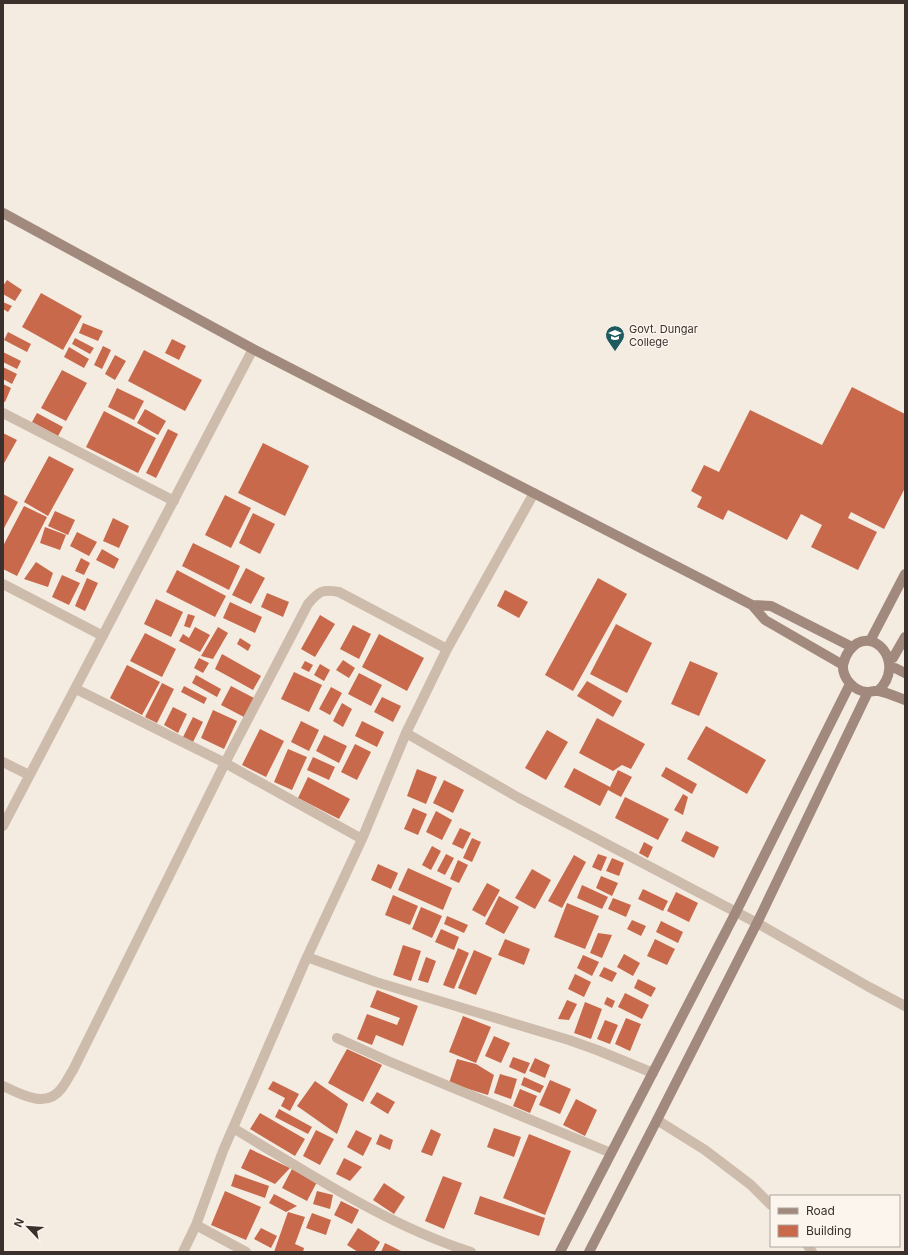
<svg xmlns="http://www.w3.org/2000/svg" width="908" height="1255" font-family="Inter,sans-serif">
  <rect width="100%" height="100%" fill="#f4ebe1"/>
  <path fill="#c8694b" d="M7 280 22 290 15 301 3 294V286Z
    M41 293 82 316 63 350 22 327Z
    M3 302 12 306 8 312 3 309Z
    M83 323 103 331 98 341 79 333Z
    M8 332 31 344 27 352 4 340Z
    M75 338 94 348 90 354 72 344Z
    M172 339 186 346 179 360 165 353Z
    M103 346 111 350 102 369 94 365Z
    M69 347 89 359 84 368 64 357Z
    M144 350 202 380 185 411 128 381Z
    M3 352 21 361 17 369 3 362Z
    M115 355 126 361 115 380 105 374Z
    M3 367 17 374 12 384 3 379Z
    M62 370 87 383 66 421 41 408Z
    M3 384 11 388 5 402 3 401Z
    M852 387 905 414V488L884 529 851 512 848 518 877 532 858 570 811 547 822 525 801 514 787 540 728 510 723 520 697 507 702 497 691 491 704 465 719 472 750 410 822 445Z
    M117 388 144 401 134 420 108 407Z
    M145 409 166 421 158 435 137 423Z
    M104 411 156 438 138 473 86 447Z
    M37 413 63 427 58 436 32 422Z
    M168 429 178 434 156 478 146 473Z
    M3 433 17 440 3 465Z
    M263 443 309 466 285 516 238 493Z
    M49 456 74 469 48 516 24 502Z
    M3 494 18 502 3 530Z
    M225 495 251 508 231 548 205 535Z
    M24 506 47 517 17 576 3 569V546Z
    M55 511 75 520 68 535 48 526Z
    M253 513 275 524 260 554 239 543Z
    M113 518 129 526 119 548 103 541Z
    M45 527 66 535 60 550 40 543Z
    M77 532 97 542 89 556 70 546Z
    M193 543 240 566 229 590 182 566Z
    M102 549 119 559 114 569 96 560Z
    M81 558 90 563 84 575 75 571Z
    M36 562 53 573 48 587 24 579Z
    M246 568 265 578 251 604 232 595Z
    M177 570 226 596 215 617 166 592Z
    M62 575 80 583 69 605 52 597Z
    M87 578 98 583 85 611 75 606Z
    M598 578 627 594 573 691 545 675Z
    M505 590 528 602 519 618 497 606Z
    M267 593 289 602 283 617 261 607Z
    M156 599 183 612 171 637 144 624Z
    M230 602 262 617 255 633 223 618Z
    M188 614 195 616 190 628 184 626Z
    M320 615 335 624 315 657 301 649Z
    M616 624 652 643 627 693 590 674Z
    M353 625 371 634 359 659 340 649Z
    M195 627 210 635 200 652 179 641 183 634 189 638Z
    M218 627 228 633 213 659 201 656Z
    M145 633 176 649 162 677 130 661Z
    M379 634 424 658 407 691 362 667Z
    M240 638 251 645 248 651 237 644Z
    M222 654 261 676 253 690 215 669Z
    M199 658 209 663 203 673 194 668Z
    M343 660 355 668 349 678 336 670Z
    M305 661 313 665 309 672 301 668Z
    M690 661 718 673 699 716 671 704Z
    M320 664 330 670 324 681 314 675Z
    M127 665 160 682 142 715 110 698Z
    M294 672 322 685 309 712 281 699Z
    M359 673 382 685 371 706 348 694Z
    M196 675 221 689 217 697 192 683Z
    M587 681 622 701 613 717 577 696Z
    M162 683 174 689 157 723 145 717Z
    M184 686 207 698 204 704 181 692Z
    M231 686 254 698 244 717 221 705Z
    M331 687 342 693 330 715 319 709Z
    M382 697 401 706 393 722 374 712Z
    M342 703 352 709 343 727 333 721Z
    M173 707 187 714 178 733 164 725Z
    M213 710 237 721 224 749 201 738Z
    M193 717 203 722 193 742 183 737Z
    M597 718 645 744 631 769 622 765 613 771 579 753Z
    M301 721 319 730 309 751 291 742Z
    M362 721 384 732 377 747 355 736Z
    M706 726 766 760 747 794 687 759Z
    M260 729 284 741 266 777 242 765Z
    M547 730 568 742 546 780 525 768Z
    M324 735 347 746 339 763 316 751Z
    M355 744 371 752 357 780 341 772Z
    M288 749 307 757 292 790 274 782Z
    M313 757 335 767 329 780 307 770Z
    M666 767 697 784 692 794 661 776Z
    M574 768 610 787 618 770 632 777 621 797 608 790 600 806 564 787Z
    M417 769 437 777 426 804 407 796Z
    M308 777 350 799 339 819 298 798Z
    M444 780 464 790 453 813 433 803Z
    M683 794 688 797 683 815 674 810Z
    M625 797 669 819 658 840 615 818Z
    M413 808 427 814 418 835 404 829Z
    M436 811 452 820 442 840 426 832Z
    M460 828 471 833 463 849 452 844Z
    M686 831 719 847 714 858 681 841Z
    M472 838 481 842 472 862 463 858Z
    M644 842 653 847 648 858 639 853Z
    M432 846 441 851 431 870 422 865Z
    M446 854 454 858 445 875 437 871Z
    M598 854 607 857 601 871 592 867Z
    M574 855 586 862 562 908 548 901Z
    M612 858 624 863 619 876 606 871Z
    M458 860 468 865 459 883 450 879Z
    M378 864 398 873 391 889 371 880Z
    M408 868 452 888 443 910 398 890Z
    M532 869 551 880 535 909 515 898Z
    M601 876 618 883 612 896 596 888Z
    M487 883 500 890 485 917 472 910Z
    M582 885 608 897 602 909 577 898Z
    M643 889 668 901 663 911 638 899Z
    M676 892 698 903 689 922 667 911Z
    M393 895 418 906 410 925 385 915Z
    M499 896 519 907 504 934 485 924Z
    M613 898 631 905 626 917 608 909Z
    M567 903 599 916 585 949 554 937Z
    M421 907 442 916 432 938 412 929Z
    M447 916 468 925 464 933 444 924Z
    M632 920 646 926 641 936 627 929Z
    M661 921 683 932 678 943 656 932Z
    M441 929 459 937 454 950 435 942Z
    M598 933 612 935 602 958 590 953Z
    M505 939 530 949 524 965 498 955Z
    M655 939 675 949 667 965 647 956Z
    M403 945 421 951 411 981 393 975Z
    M458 948 469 953 454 989 443 985Z
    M474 950 492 958 476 995 458 988Z
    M624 954 640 963 633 976 617 967Z
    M583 955 599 962 592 976 577 968Z
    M426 957 436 961 428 983 418 980Z
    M604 967 617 973 612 982 599 976Z
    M575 974 591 982 584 997 568 989Z
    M638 979 656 988 651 997 634 988Z
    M377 990 418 1006 403 1046 376 1035 372 1045 357 1039 367 1014 397 1025 400 1018 370 1007Z
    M625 993 649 1005 642 1019 618 1007Z
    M607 997 615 1001 612 1008 604 1004Z
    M567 1000 577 1004 569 1020 558 1019Z
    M585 1002 602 1009 591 1039 574 1033Z
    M463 1016 491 1027 476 1063 449 1052Z
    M626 1018 641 1024 630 1051 615 1044Z
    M605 1020 618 1025 610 1044 597 1039Z
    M494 1036 510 1043 501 1063 485 1056Z
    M347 1049 382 1065 363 1102 328 1083Z
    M513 1057 530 1063 525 1074 509 1067Z
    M535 1058 550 1065 545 1078 529 1071Z
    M457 1059 476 1064 494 1075 488 1095 449 1083Z
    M500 1074 517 1079 511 1099 494 1093Z
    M524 1077 544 1086 540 1093 521 1085Z
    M550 1080 571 1089 560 1114 539 1105Z
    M273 1081 299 1094 290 1111 281 1106 285 1098 268 1089Z
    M315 1081 348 1104 337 1134 297 1106Z
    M520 1089 537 1096 530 1113 513 1106Z
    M377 1092 395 1102 388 1114 370 1103Z
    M576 1099 597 1110 585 1136 563 1125Z
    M279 1109 312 1127 308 1134 275 1117Z
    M260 1113 305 1139 295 1156 250 1129Z
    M494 1128 521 1137 514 1157 487 1147Z
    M431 1129 441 1134 432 1156 421 1152Z
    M316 1130 334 1139 320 1165 303 1156Z
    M356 1130 372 1138 363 1156 347 1147Z
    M380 1134 393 1140 390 1150 376 1144Z
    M529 1134 571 1151 545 1215 503 1198Z
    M250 1149 290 1168 275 1184 241 1168Z
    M344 1158 362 1167 350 1181 336 1174Z
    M292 1169 317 1182 307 1201 282 1188Z
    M235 1174 269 1186 265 1198 231 1186Z
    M443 1176 462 1183 444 1229 425 1221Z
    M384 1183 405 1197 394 1214 373 1200Z
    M225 1191 261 1207 246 1240 211 1225Z
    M317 1191 333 1195 330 1209 313 1204Z
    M274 1194 297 1206 286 1212 269 1203Z
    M480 1196 545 1218 539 1236 474 1214Z
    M341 1201 359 1210 352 1224 334 1215Z
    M288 1212 305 1217 295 1244 304 1248 303 1252H274Z
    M312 1213 331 1220 326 1235 306 1228Z
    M261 1228 277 1236 271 1248 254 1239Z
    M358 1228 380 1242 374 1252H358L347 1245Z
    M385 1243 403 1252H381Z"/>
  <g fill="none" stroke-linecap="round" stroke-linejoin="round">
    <path stroke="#cdbbac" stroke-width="10" d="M3 413 174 501
      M3 584 103 636
      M76 689 225 763 362 839
      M406 733 519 798 757 923 869 987 905 1006
      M3 762 29 775
      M3 826 253 349
      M307 957 376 982 569 1040 597 1050 653 1073
      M337 1038 388 1061 611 1153
      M3 1086C20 1094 46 1109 61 1089 66 1083 69 1076 73 1070L225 763 308 604C319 591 322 589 339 592L447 649
      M657 1120 705 1150 751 1185 771 1205
      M233 1128C309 1173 386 1225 471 1252
      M196 1225 246 1252
      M808 1246 812 1252
      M183 1252 196 1225 223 1151 307 957 362 839 406 733 447 649 534 493"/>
    <path stroke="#a18a7d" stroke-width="10" d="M3 213 253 349 752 605 765 620 843 665
      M752 605 771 606 852 647
      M870 641 905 574
      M893 658 905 637
      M895 668 905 673
      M878 691C908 663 871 621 849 651 846 655 844 660 843 665 842 678 854 691 867 692 871 692 875 690 879 691 888 693 897 697 905 700
      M560 1252 736 912 850 684
      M589 1252 657 1120 757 923 868 692"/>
  </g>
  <defs>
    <g id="university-pin" transform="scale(1)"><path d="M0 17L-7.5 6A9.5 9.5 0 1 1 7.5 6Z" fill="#1f5a5e" stroke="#fbf5ee"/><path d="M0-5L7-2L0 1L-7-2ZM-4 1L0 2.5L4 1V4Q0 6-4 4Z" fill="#fff"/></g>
  </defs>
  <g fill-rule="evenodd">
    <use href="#university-pin" x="615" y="335"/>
  </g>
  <g text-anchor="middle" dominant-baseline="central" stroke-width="3" stroke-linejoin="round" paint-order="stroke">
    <g font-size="11" fill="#3b302b" stroke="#fbf5ee" text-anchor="start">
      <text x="629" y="329">Govt. Dungar<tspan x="629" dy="13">College</tspan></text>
    </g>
  </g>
  <rect width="908" height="1255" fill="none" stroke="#3b302b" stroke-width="8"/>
  <rect x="770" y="1195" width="130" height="52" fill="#fbf5ee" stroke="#aea6a0"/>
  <rect x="778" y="1208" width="20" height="6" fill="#a18a7d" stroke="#aea6a0"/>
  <text x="806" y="1215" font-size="12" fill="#3b302b">Road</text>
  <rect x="778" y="1225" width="20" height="12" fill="#c8694b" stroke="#aea6a0"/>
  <text x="806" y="1235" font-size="12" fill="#3b302b">Building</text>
  <g transform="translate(28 1227) rotate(295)" stroke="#fbf5ee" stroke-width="3" paint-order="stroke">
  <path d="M0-3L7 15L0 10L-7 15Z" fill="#3b302b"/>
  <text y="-6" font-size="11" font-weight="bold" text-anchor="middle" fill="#3b302b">N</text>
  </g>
</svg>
